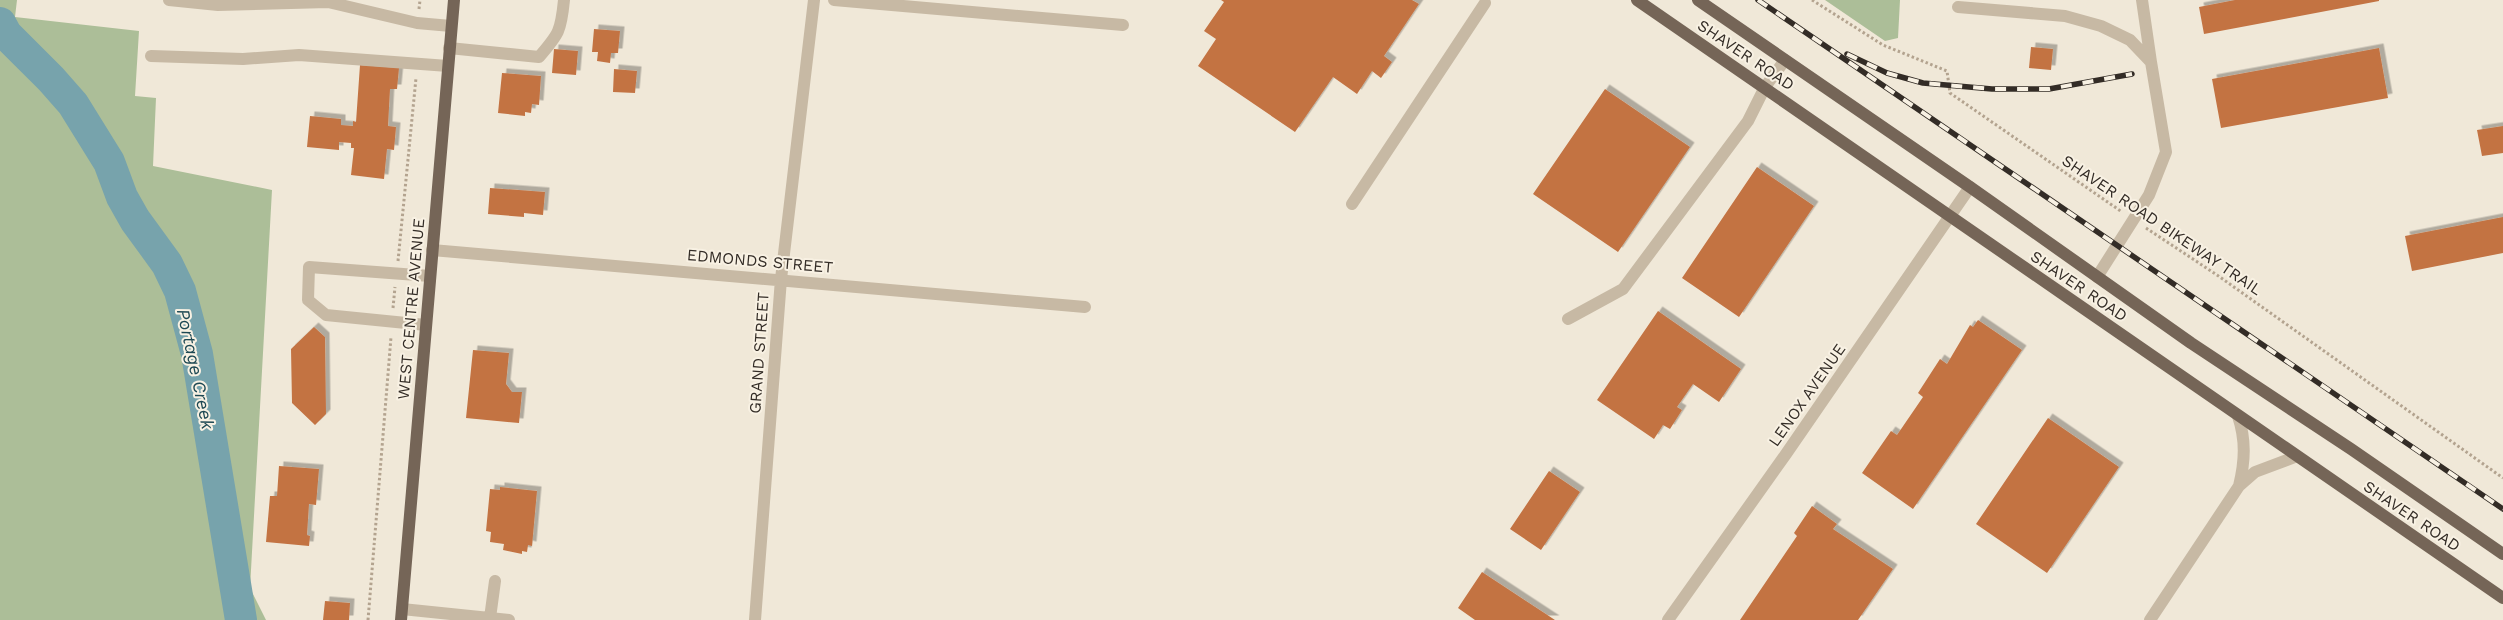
<svg xmlns="http://www.w3.org/2000/svg" width="2503" height="620" font-family="'Work Sans',sans-serif">
  <defs>
    <filter id="shadow"><feDropShadow dx="4.5" dy="-4.5" stdDeviation="0" flood-color="#0004"/></filter>
  </defs>
  <rect width="100%" height="100%" fill="#f0e8d8"/>
  <path fill="#acbe98" d="M0 0H17L15 17 139 31 135 96 156 98 153 166 272 190 250 588 266 620H0Z
    M1825 0H1900L1898 38 1885 41Z"/>
  <g fill="none" stroke-linecap="round" stroke-linejoin="round">
    <path stroke="#77a3ac" stroke-width="32" d="M0 23 6 34 51 79 73 104 109 162 122 197 135 220 167 264 180 291 197 354 241 620"/>
  </g>
  <path fill="#c37343" filter="url(#shadow)" d="M1221 0H1412L1419 4 1384 56 1392 62 1381 78 1372 71 1357 94 1333 77 1295 132 1198 66 1216 39 1204 31 1224 2Z
    M2235 0H2379V1L2204 34 2199 7Z
    M594 29 620 31 618 53H611L610 63 597 61 598 52H592Z
    M2031 47 2053 49 2051 70 2029 68Z
    M2379 48 2388 98 2221 128 2212 79Z
    M554 49 578 51 576 75 552 73Z
    M360 65 399 68 397 89H390L388 126 396 127 394 150 387 149 384 179 351 175 354 148H351V143L339 142V150L307 147 310 116 341 119V125L353 126V121L356 122Z
    M614 69 637 71 635 93 613 92Z
    M502 73 541 76 539 105 532 104 531 113 525 112V116L498 113Z
    M1605 89 1690 147 1618 252 1533 194Z
    M2503 126V153L2482 156 2477 130Z
    M1757 167 1814 206 1739 317 1682 278Z
    M490 188 545 192 543 215 524 213V217L488 214Z
    M2503 217V253L2412 271 2405 236Z
    M1658 311 1741 369 1719 402 1693 384 1677 407 1682 410 1670 429 1663 425 1654 439 1597 400Z
    M1978 320 2022 350 1913 509 1862 473 1891 431 1897 435 1923 397 1918 393 1940 359 1947 364 1970 325 1973 327Z
    M314 327 325 337 326 414 315 425 292 403 291 349Z
    M473 350 509 353 506 384 512 392H522L519 423 466 418Z
    M2048 418 2119 467 2047 573 1976 524Z
    M279 466 319 469 316 505 309 504 307 535 310 536 309 546 266 542 270 496H277Z
    M1549 471 1580 492 1541 550 1510 529Z
    M500 487 537 491 532 546 528 545 527 552 522 551V554L503 550 504 544 490 542 491 532 486 531 490 489 500 490Z
    M1812 506 1837 524 1833 529 1893 569 1858 620H1740L1797 536 1794 533Z
    M1482 572 1555 620H1475L1458 608Z
    M325 601 350 603 349 620H323Z"/>
  <g fill="none" stroke-linecap="round" stroke-linejoin="round">
    <path stroke="#b3a38f" stroke-width="3" stroke-dasharray="2.5 2.5" stroke-linecap="butt" d="M1812 0 1883 45 1947 71 1950 93 2122 212
      M419 9 420 0
      M2146 228 2217 275 2503 478
      M398 261 416 78
      M393 308 395 287
      M368 620 391 337"/>
    <path stroke="#c7b9a4" stroke-width="12" d="M169 0 218 5 328 2 417 23 451 26
      M834 0 1123 25
      M2142 0 2151 62
      M1958 7 2065 16 2101 26 2130 40 2151 62 2166 152 2149 195 2097 277
      M449 48 539 57C559 34 561 31 564 0
      M151 56 243 59 299 55 448 66
      M1352 204 1485 3
      M432 250 1085 307
      M1568 319 1623 289 1748 121 1765 87 1785 60
      M426 325 326 315 308 300 309 267 430 276
      M2238 416C2246 440 2245 461 2239 486
      M402 609 509 620
      M490 618 495 581
      M755 620 781 279 814 0
      M1668 620 1786 454 1970 187
      M2150 620 2239 486 2255 472 2295 457"/>
    <path stroke="#756557" stroke-width="12" d="M1637 0C1927 197 2213 401 2503 598
      M1698 0 1970 187 2191 343 2351 449 2503 554
      M401 620 454 0"/>
    <g stroke="#332c26" stroke-width="5.5">
      <path id="rail" d="M1758 0 2503 509
        M1847 54 1887 73 1923 83 1992 89H2049L2132 74"/>
    </g>
    <use href="#rail" stroke="#f8f1e3" stroke-width="4" stroke-dasharray="11" stroke-linecap="butt"/>
  </g>
  <g text-anchor="middle" dominant-baseline="central" stroke-width="4" stroke-linejoin="round" paint-order="stroke">
    <g font-size="16" fill="#332c26" stroke="#f8f1e3">
      <text transform="translate(1746 55) rotate(34)">SHAVER ROAD</text>
      <text transform="translate(2162 225) rotate(34)">SHAVER ROAD BIKEWAY TRAIL</text>
      <text transform="translate(760 261) rotate(5)">EDMONDS STREET</text>
      <text transform="translate(2079 286) rotate(34)">SHAVER ROAD</text>
      <text transform="translate(411 309) rotate(-85)">WEST CENTRE AVENUE</text>
      <text transform="translate(759 353) rotate(-86)">GRAND STREET</text>
      <text transform="translate(1807 395) rotate(-55)">LENOX AVENUE</text>
      <text transform="translate(2412 516) rotate(34)">SHAVER ROAD</text>
    </g>
    <g font-size="18" font-style="italic" fill="#1d4853" stroke="#f8f1e3">
      <text transform="translate(196 369) rotate(78)">Portage Creek</text>
    </g>
  </g>
</svg>
